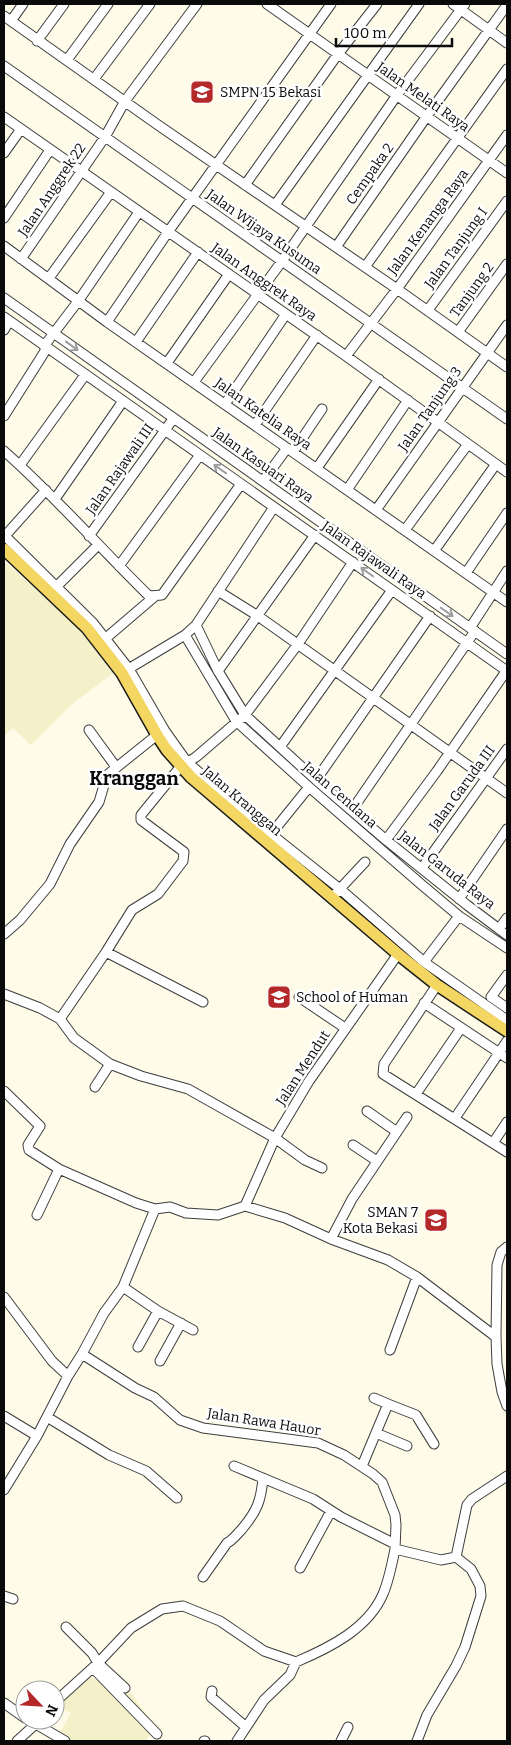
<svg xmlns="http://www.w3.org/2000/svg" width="511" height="1745" font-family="Bitter,serif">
  <rect width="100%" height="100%" fill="#fefbe8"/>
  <path fill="#f3f0ca" d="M4 561 90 638 113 673 71 705 31 745 13 728 4 736Z
    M81 1674 132 1694 154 1726 146 1741H55L71 1713 55 1706Z"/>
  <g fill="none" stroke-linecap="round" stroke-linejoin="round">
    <g stroke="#3d3d3d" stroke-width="11">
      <path id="minor" d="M267 4 507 173
        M453 4 507 43
        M4 16 158 125 397 289 507 367
        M11 21 23 4
        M37 41 64 4
        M67 60 108 4
        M4 66 507 419
        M94 79 150 4
        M4 117 346 356 507 472
        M4 153 21 129
        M245 185 338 54 377 4
        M275 205 419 4
        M4 218 50 150
        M4 246 107 322 507 602
        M336 247 427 116 507 5
        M21 259 105 137 125 101 197 4
        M365 267 507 69
        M49 278 111 192
        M4 298 507 654
        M428 310 507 201
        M4 317 507 671
        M107 322 168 232 331 4
        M4 330 9 321
        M458 332 507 264
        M136 342 198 252
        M44 346 79 300 139 212
        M346 356 397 289 507 135
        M167 363 229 274
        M194 382 282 261 397 95 465 4
        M225 404 286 314
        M4 416 47 348
        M255 425 317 335
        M4 451C55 496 100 548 149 596L162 595 241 484
        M293 452 322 409
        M20 465 85 375
        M317 468 379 379
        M263 481 287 448
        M347 490 408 400
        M55 499 123 401
        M376 510 507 325
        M405 530 468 444
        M5 536 93 623 129 669 165 731 187 762 271 834 340 889 424 962 507 1020
        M89 536 173 419
        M4 537 46 490
        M434 551 496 464
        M119 566 200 455
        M466 573 507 513
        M52 591 98 545
        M218 591 258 616 507 793
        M196 625 218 671 245 715 316 780 386 840 467 905 507 935
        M470 628 507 571
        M185 635 236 721 309 787 422 885 459 916 507 948
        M106 638 154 597
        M125 671 185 635 196 625 274 507
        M218 671 315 535
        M89 730 116 767
        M280 747 392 590
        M316 780 430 616
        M352 810 475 631
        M271 834 309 787
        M386 840 437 771 507 670
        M422 868 507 749
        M336 893 365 862
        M459 899 507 829
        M499 929 507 918
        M4 934 20 920 50 884 70 844 99 802 107 775 157 735
        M106 952 203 1002
        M424 962 459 916
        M507 975 491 997 507 1008
        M437 985 384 1064 383 1074 507 1152
        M4 994 40 1008 60 1019 74 1038 110 1064 141 1076 188 1089 275 1138 305 1160 322 1168
        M299 997 345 1028
        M424 1003 507 1058
        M60 1019 106 952 132 910 158 894 183 861 184 852 141 820V815L181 766 196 757 245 715 298 644 353 562
        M95 1087 110 1064
        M4 1091 40 1126 28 1145 29 1150 59 1169 136 1203 155 1209 170 1207 186 1213 218 1215 245 1206 285 1218 331 1239 388 1260 417 1277 496 1337
        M416 1094 461 1028
        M367 1111 397 1132
        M455 1118 507 1041
        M493 1143 507 1122
        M353 1145 377 1161
        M245 1206 275 1138 309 1081 398 954
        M37 1215 59 1169
        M331 1239 352 1199 407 1117
        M507 1247 501 1252 497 1265 496 1337 497 1364 502 1392 507 1406
        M123 1287 158 1311 193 1330
        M4 1297 52 1361 68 1376
        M138 1347 158 1311
        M390 1350 417 1277
        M82 1354 135 1388 154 1397 180 1420 203 1428 318 1443 344 1455 373 1474 382 1482 395 1515 396 1525 395 1549
        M160 1361 181 1323
        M374 1398 388 1404
        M4 1416 37 1436
        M47 1417 109 1455 146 1471 177 1498
        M376 1433 407 1446
        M234 1466 313 1499 341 1517 395 1544
        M362 1466 388 1404 416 1415 434 1444
        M4 1490 37 1436 68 1376 82 1354 104 1313 123 1287 155 1209
        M456 1557 467 1505 472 1499 507 1476
        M300 1568 331 1511
        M203 1577 227 1543C233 1540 237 1534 242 1529 257 1511 261 1501 263 1478
        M4 1596 13 1599
        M66 1627 92 1653 98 1663 125 1688
        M93 1668 157 1734
        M212 1691 211 1697 246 1727
        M55 1702 98 1663 131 1628 162 1609 183 1606 220 1621 264 1651 296 1662C329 1648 368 1629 383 1594 389 1580 392 1564 395 1549L441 1560 456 1557 471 1569 480 1586 481 1596 465 1647 456 1666 427 1715 417 1741
        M4 1703 25 1718
        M29 1720 65 1741
        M17 1741 39 1721
        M204 1741H205
        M237 1741 264 1700 290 1675 296 1662
        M341 1741 348 1727"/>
    </g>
    <g stroke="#1b1b1b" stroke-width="14">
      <path id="major" d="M4 549 87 628 122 673 157 735 167 750 191 777 398 954 437 985 507 1031"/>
    </g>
    <use href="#minor" stroke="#fff" stroke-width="9"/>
    <use href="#major" stroke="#f4d662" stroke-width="11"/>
  </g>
  <defs><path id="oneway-shaft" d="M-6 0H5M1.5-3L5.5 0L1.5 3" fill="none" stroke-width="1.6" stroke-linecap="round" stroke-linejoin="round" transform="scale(1.25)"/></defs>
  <g stroke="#9d9d9d">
    <use href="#oneway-shaft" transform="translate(72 346) rotate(36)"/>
    <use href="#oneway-shaft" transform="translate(220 469) rotate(-145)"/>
    <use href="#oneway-shaft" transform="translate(367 572) rotate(-145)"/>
    <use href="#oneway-shaft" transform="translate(447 612) rotate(35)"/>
  </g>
  <defs>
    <g id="school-square" transform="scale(1.25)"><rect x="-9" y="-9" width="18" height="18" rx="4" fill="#b5282a" stroke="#fff"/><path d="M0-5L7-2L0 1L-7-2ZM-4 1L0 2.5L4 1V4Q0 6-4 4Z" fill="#fff"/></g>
  </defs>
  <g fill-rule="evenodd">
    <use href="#school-square" x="202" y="92"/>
    <use href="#school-square" x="279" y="997"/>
    <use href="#school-square" x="436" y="1220"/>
  </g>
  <g text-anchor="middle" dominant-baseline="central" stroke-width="5" stroke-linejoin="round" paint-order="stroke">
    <g font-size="14" fill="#0a0a0a" stroke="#fff" text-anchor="start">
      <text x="220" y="92">SMPN 15 Bekasi</text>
      <text x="296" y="997">School of Human</text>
      <text x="418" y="1212" text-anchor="end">SMAN 7<tspan x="418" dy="16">Kota Bekasi</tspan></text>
    </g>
    <g font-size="14" fill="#0a0a0a" stroke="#fff">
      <text transform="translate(423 97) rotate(35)">Jalan Melati Raya</text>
      <text transform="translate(370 174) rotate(-55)">Cempaka 2</text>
      <text transform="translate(52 190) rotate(-56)">Jalan Anggrek 22</text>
      <text transform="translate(428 222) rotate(-54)">Jalan Kenanga Raya</text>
      <text transform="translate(264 232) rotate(35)">Jalan Wijaya Kusuma</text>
      <text transform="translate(456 248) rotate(-54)">Jalan Tanjung I</text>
      <text transform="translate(264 282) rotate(35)">Jalan Anggrek Raya</text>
      <text transform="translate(472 290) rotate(-54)">Tanjung 2</text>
      <text transform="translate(430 409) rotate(-55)">Jalan Tanjung 3</text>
      <text transform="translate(263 414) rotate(35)">Jalan Katelia Raya</text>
      <text transform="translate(263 465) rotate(35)">Jalan Kasuari Raya</text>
      <text transform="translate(120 469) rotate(-55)">Jalan Rajawali III</text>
      <text transform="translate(374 560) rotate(35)">Jalan Rajawali Raya</text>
      <text transform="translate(462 788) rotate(-54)">Jalan Garuda III</text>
      <text transform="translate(340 795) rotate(41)">Jalan Cendana</text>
      <text transform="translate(242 801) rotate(40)">Jalan Kranggan</text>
      <text transform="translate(447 870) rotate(38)">Jalan Garuda Raya</text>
      <text transform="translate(303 1068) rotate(-57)">Jalan Mendut</text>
      <text transform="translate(264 1422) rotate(9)">Jalan Rawa Hauor</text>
    </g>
    <g font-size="19" font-weight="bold" fill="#0a0a0a" stroke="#fff">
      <text x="134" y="778">Kranggan</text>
    </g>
  </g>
  <rect width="511" height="1745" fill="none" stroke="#0a0a0a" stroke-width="10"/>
  <g transform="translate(40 1705) rotate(115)"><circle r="24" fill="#ffffff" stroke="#9d9d9d"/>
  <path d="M0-4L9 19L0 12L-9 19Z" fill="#b5282a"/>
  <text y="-8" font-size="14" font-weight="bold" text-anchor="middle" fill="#0a0a0a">N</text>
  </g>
  <path d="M336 38v8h116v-8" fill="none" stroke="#0a0a0a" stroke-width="2.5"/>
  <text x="344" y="38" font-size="15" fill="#0a0a0a" stroke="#ffffff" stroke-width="4" paint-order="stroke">100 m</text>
</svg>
